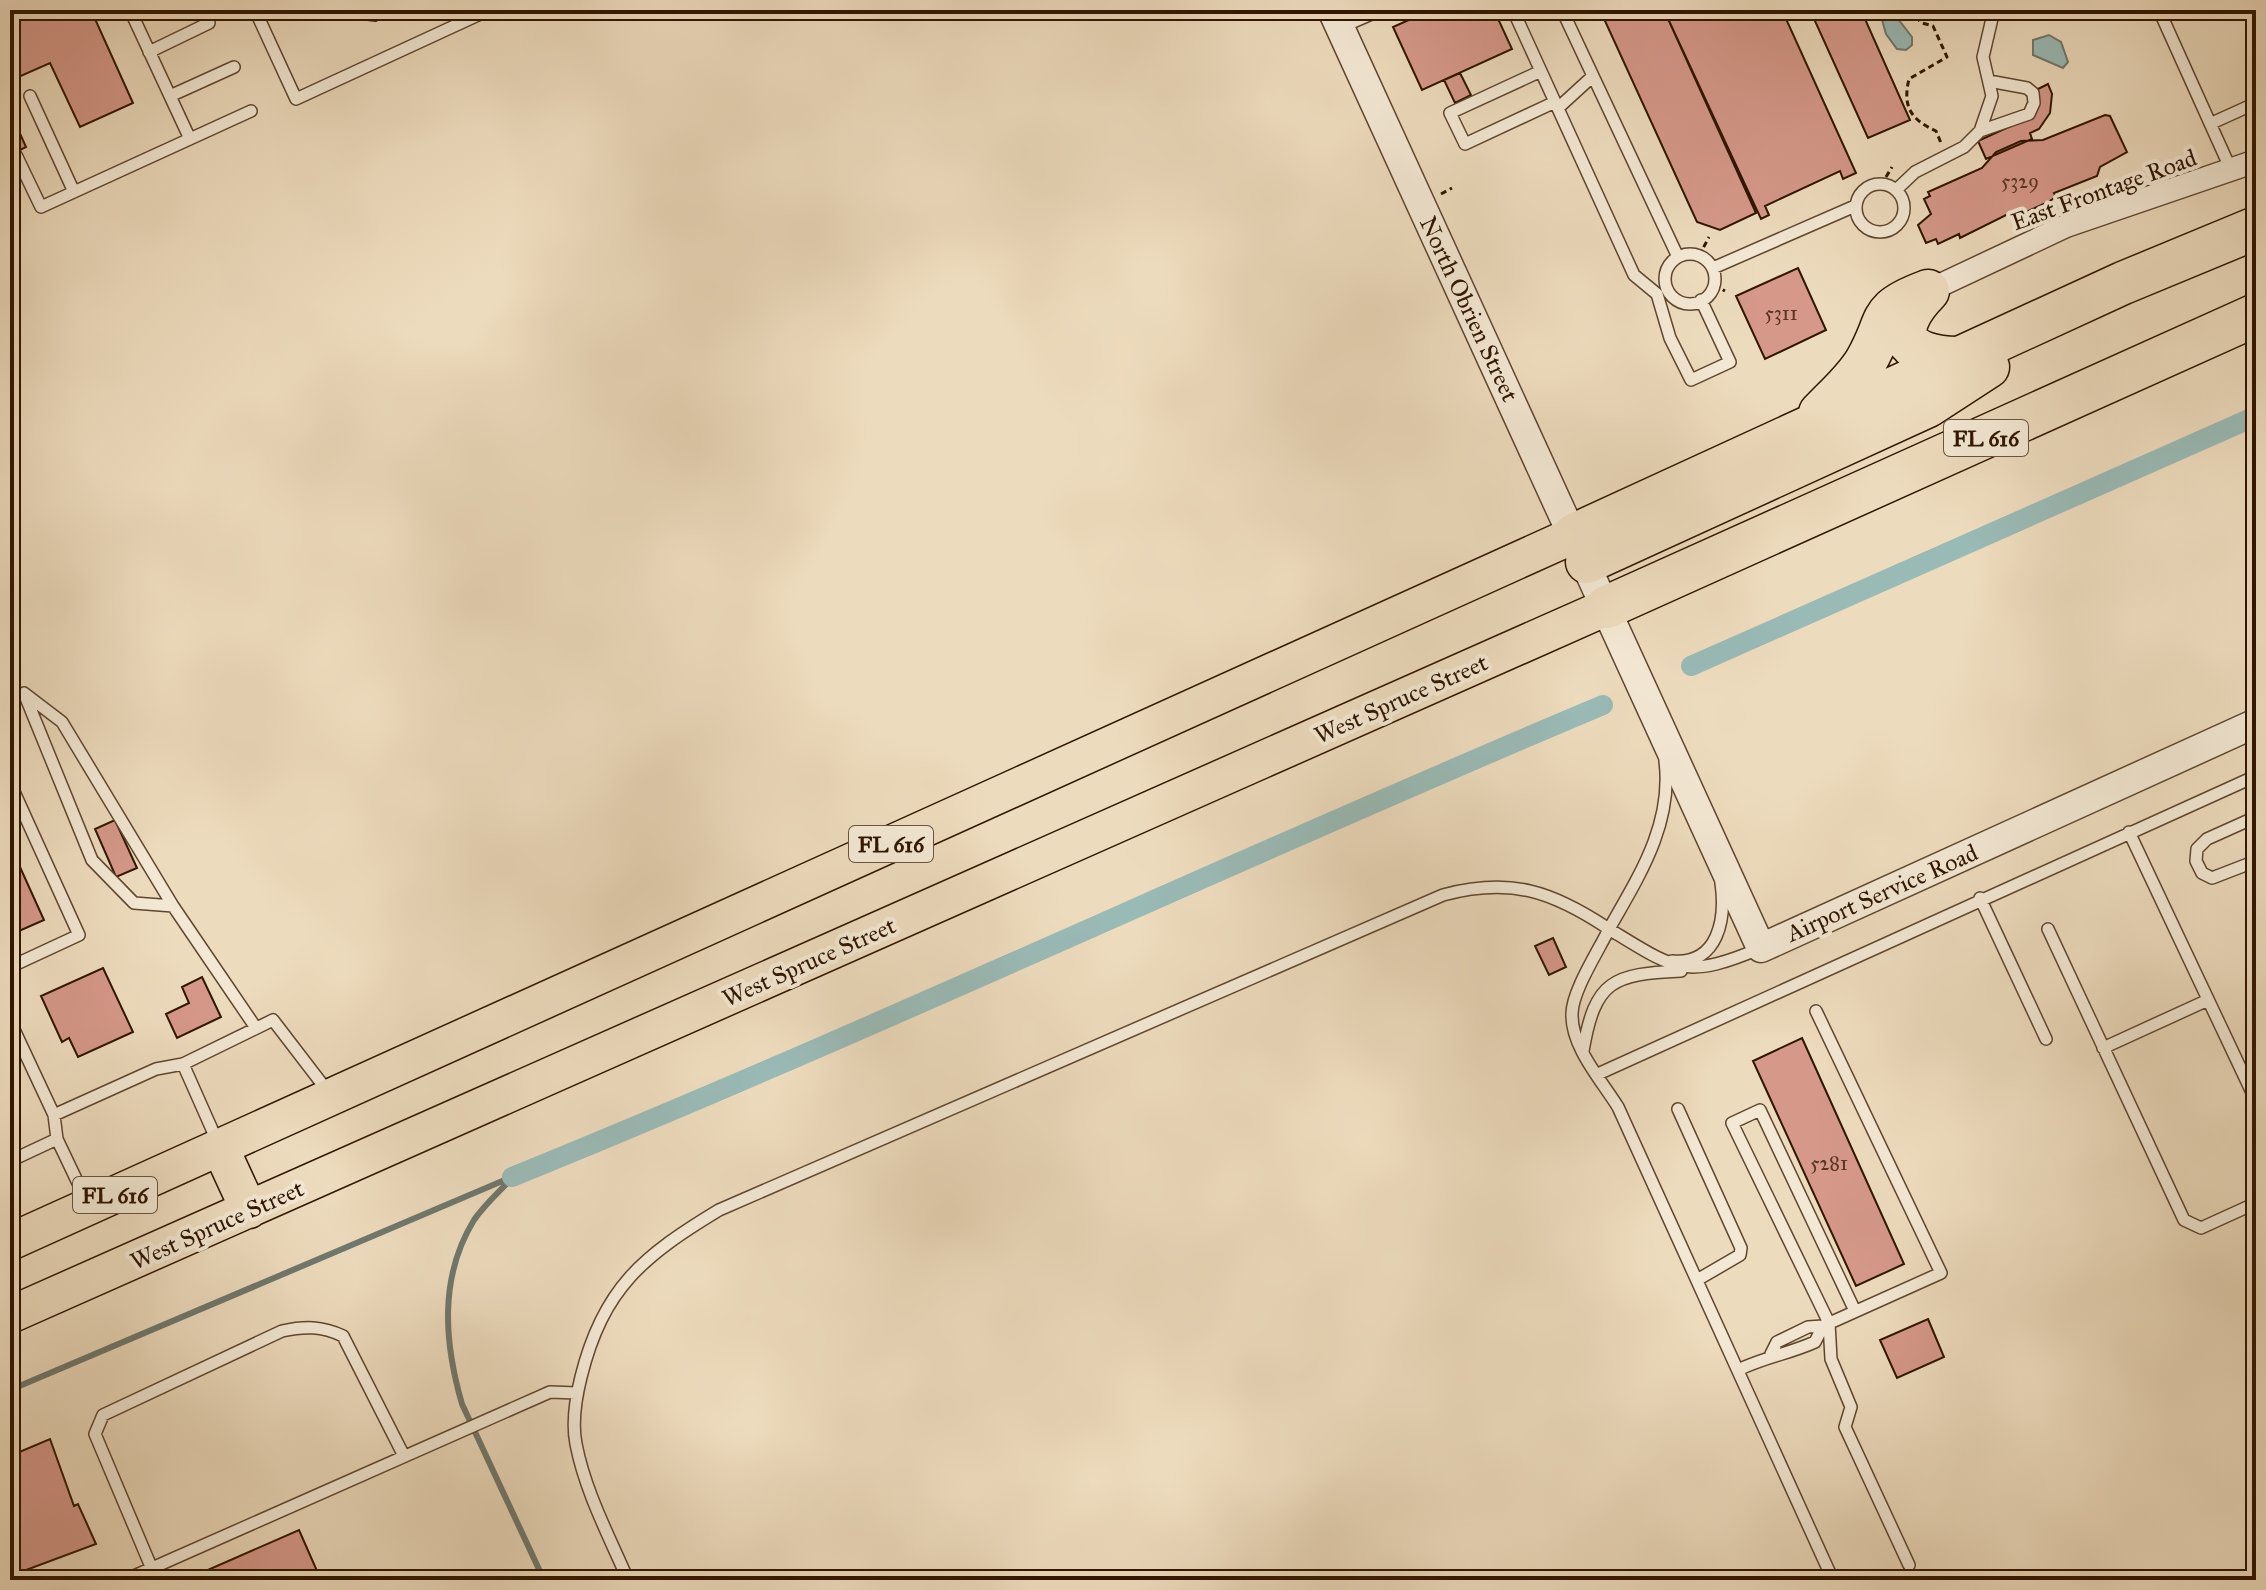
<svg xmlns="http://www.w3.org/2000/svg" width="2266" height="1590" font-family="'IM FELL Great Primer',serif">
  <rect width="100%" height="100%" fill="#eddbbd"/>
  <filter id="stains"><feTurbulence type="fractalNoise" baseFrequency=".0025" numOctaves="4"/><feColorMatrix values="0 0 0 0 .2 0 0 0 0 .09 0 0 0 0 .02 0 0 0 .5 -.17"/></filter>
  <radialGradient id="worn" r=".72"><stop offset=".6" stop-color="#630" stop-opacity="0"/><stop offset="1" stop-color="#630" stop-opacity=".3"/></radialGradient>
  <path fill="#9abab6" stroke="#70786d" stroke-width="2" d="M1892 11 1912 37V45L1906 50 1897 49 1886 34 1881 16Z
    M2049 35 2061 42 2068 62 2063 68 2033 55V40Z"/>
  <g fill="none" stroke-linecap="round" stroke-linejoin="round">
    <path stroke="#70786d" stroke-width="6" d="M511 1179C499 1192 484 1205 474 1220 439 1277 444 1342 462 1404L544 1580
      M10 1390 512 1177"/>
    <path stroke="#9abab6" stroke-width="20" d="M1691 666 2256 416
      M512 1177C879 1028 1238 858 1603 705"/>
  </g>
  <path fill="#d59889" stroke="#301500" stroke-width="2" d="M10 10H91L133 103 80 127 50 63 14 79 10 70Z
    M273 10H394L376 21Z
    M1431 10H1494L1512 49 1422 90 1393 27Z
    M1600 10H1664L1756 213 1720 230 1697 222Z
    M1664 10H1782L1856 173 1843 179 1840 171 1765 206 1769 215 1761 219Z
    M1810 10H1861L1910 120 1868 138Z
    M1460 73 1471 95 1455 103 1444 80Z
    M2048 84 2052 94 2050 113 2039 129 2030 133 2032 139 1986 159 1978 141 2024 120 2036 90Z
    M10 111 26 147 10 155Z
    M2105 115 2110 116 2127 152 2100 167 2097 176 2054 193 2056 197 2048 202 2024 213 2014 216 2012 212 1960 238 1959 234 1938 244 1936 239 1926 243 1918 225 1931 214 1924 199 1930 196 1928 192 1982 168 1996 152 2021 141 2043 140Z
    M1798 268 1826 330 1765 359 1736 296Z
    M115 820 137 868 116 877 95 829Z
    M10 845 44 920 10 935Z
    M1553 938 1566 967 1549 975 1535 946Z
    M103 968 133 1032 78 1057 69 1038 62 1042 41 996Z
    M202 977 221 1017 177 1038 166 1014 189 1003 182 987Z
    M1802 1038 1904 1264 1856 1286 1753 1061Z
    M1928 1319 1944 1357 1897 1378 1880 1340Z
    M50 1439 74 1506 78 1504 96 1544 10 1576V1456Z
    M299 1530 321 1580H185Z"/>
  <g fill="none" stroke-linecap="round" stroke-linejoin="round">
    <g stroke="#5f462f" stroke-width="14">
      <path id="service" d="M130 10 190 139
        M255 10 296 99 489 10
        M1513 10 1634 275 1657 294 1670 338 1691 380 1730 362 1701 300
        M1562 10 1678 257
        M2159 10 2232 172
        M149 52 209 23
        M1541 71 1450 113 1465 144 1555 102
        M30 96 74 192
        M170 96 234 67
        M1558 108 1593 76
        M2212 123 2256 103
        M1980 131 2029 114 2034 103 2033 93 2027 88 1989 81
        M16 155 41 207 251 111
        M1856 208a24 24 0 1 1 48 0a24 24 0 1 1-48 0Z
        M1896 190 1915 172 1964 147 1980 131 1992 96 1983 57 1994 10
        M1665 279a25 25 0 1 1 50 0a25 25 0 1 1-50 0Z
        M1713 268 1855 206
        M10 783 79 935 10 967
        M2256 817 2207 839 2197 849 2196 861 2202 873 2212 878 2256 861
        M2129 832 2256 1101
        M1980 898 2046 1039
        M173 906 134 903 92 860 24 693 62 722 173 906 256 1028
        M2048 929 2184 1220 2201 1228 2256 1203
        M1761 948C1685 980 1676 970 1609 929 1599 950 1572 991 1572 1014 1571 1047 1602 1081 1618 1107L1833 1580
        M1672 961C1719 965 1726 918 1721 883
        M1816 1011 1941 1273 1823 1326
        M10 1021 54 1115 57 1139 87 1202
        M2103 1048 2208 1000
        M1583 1051C1595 980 1613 974 1681 971
        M183 1064 218 1143
        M1598 1074 2256 776
        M1678 1109 1741 1248 1740 1255 1697 1280
        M54 1115 156 1069 183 1064 273 1020 329 1093
        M10 1161 57 1139
        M1855 1311 1760 1110 1732 1123 1829 1323 1831 1359 1851 1407 1845 1427 1909 1565
        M1738 1370C1765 1357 1788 1354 1815 1342L1823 1326 1808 1327 1777 1342 1771 1354
        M152 1569 95 1434 103 1415 282 1331C305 1326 322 1326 343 1336L404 1456
        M125 1580 550 1392 577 1393
        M628 1580C609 1536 585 1491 576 1444 572 1424 576 1397 581 1377 603 1288 643 1256 719 1210L1443 895C1511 877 1552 891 1609 929 1639 876 1673 824 1665 761"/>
    </g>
    <g stroke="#5f462f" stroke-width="25">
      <path id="minor" d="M1337 23 1367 10
        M1928 291 2066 226 2256 161"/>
    </g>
    <g stroke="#5f462f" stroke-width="31">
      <path id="tertiary" d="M1332 10 1761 948 2256 723"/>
    </g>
    <g stroke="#301500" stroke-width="39">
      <path id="primary" d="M220 1147 249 1210
        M10 1242 1574 535
        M10 1315 1607 607"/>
    </g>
    <g stroke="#301500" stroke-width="45">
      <path id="motorway" d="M1928 291C1888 332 1903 357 1958 358
        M1820 413C1836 396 1854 381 1866 361 1891 318 1874 311 1928 291
        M1574 535 2123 283 2256 228
        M1587 562 1928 406 1988 367
        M1607 607 2256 315"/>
    </g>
    <path stroke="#301500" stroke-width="3" stroke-dasharray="6 4" stroke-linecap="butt" d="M1908 10 1922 23 1933 26 1947 57 1909 79C1902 108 1912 120 1936 131L1941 143
      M1886 177 1892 167
      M1441 194 1452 188
      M1699 256 1709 237
      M1714 285 1725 291"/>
    <use href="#service" stroke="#f3e8d4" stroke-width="11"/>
    <use href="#minor" stroke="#f3e8d4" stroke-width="22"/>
    <use href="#tertiary" stroke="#f3e8d4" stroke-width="28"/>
    <use href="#primary" stroke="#eddbbd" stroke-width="36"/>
    <use href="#motorway" stroke="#eddbbd" stroke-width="42"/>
  </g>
  <g text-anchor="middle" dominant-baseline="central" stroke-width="8" stroke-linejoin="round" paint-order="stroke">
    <g font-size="20" fill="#593622">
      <text x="2020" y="181">5329</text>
      <text x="1781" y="313">5311</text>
      <text x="1829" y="1163">5281</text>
    </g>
    <g fill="#f3e8d4" stroke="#6a5440" stroke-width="2">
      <rect x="1944" y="420" width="84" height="36" rx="6"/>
      <rect x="849" y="826" width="84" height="36" rx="6"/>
      <rect x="73" y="1177" width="84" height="36" rx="6"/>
    </g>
    <g font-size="22" font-weight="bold" fill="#301500">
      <text x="1986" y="438">FL 616</text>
      <text x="891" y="844">FL 616</text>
      <text x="115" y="1195">FL 616</text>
    </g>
    <g font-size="24" fill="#301500" stroke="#f3e8d4">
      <text transform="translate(2104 190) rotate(-20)">East Frontage Road</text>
      <text transform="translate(1469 309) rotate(65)">North Obrien Street</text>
      <text transform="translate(1401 699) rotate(-24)">West Spruce Street</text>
      <text transform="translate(1882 893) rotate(-24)">Airport Service Road</text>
      <text transform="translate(809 962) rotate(-24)">West Spruce Street</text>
      <text transform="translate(217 1225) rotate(-24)">West Spruce Street</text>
    </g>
  </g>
  <rect width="2266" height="1590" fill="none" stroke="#eddbbd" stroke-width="40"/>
  <rect x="12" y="12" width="2242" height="1566" fill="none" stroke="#301500" stroke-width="4"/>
  <rect x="20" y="20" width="2226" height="1550" fill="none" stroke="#301500" stroke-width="2"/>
  <rect width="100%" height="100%" filter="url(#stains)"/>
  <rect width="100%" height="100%" fill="url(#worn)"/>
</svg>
